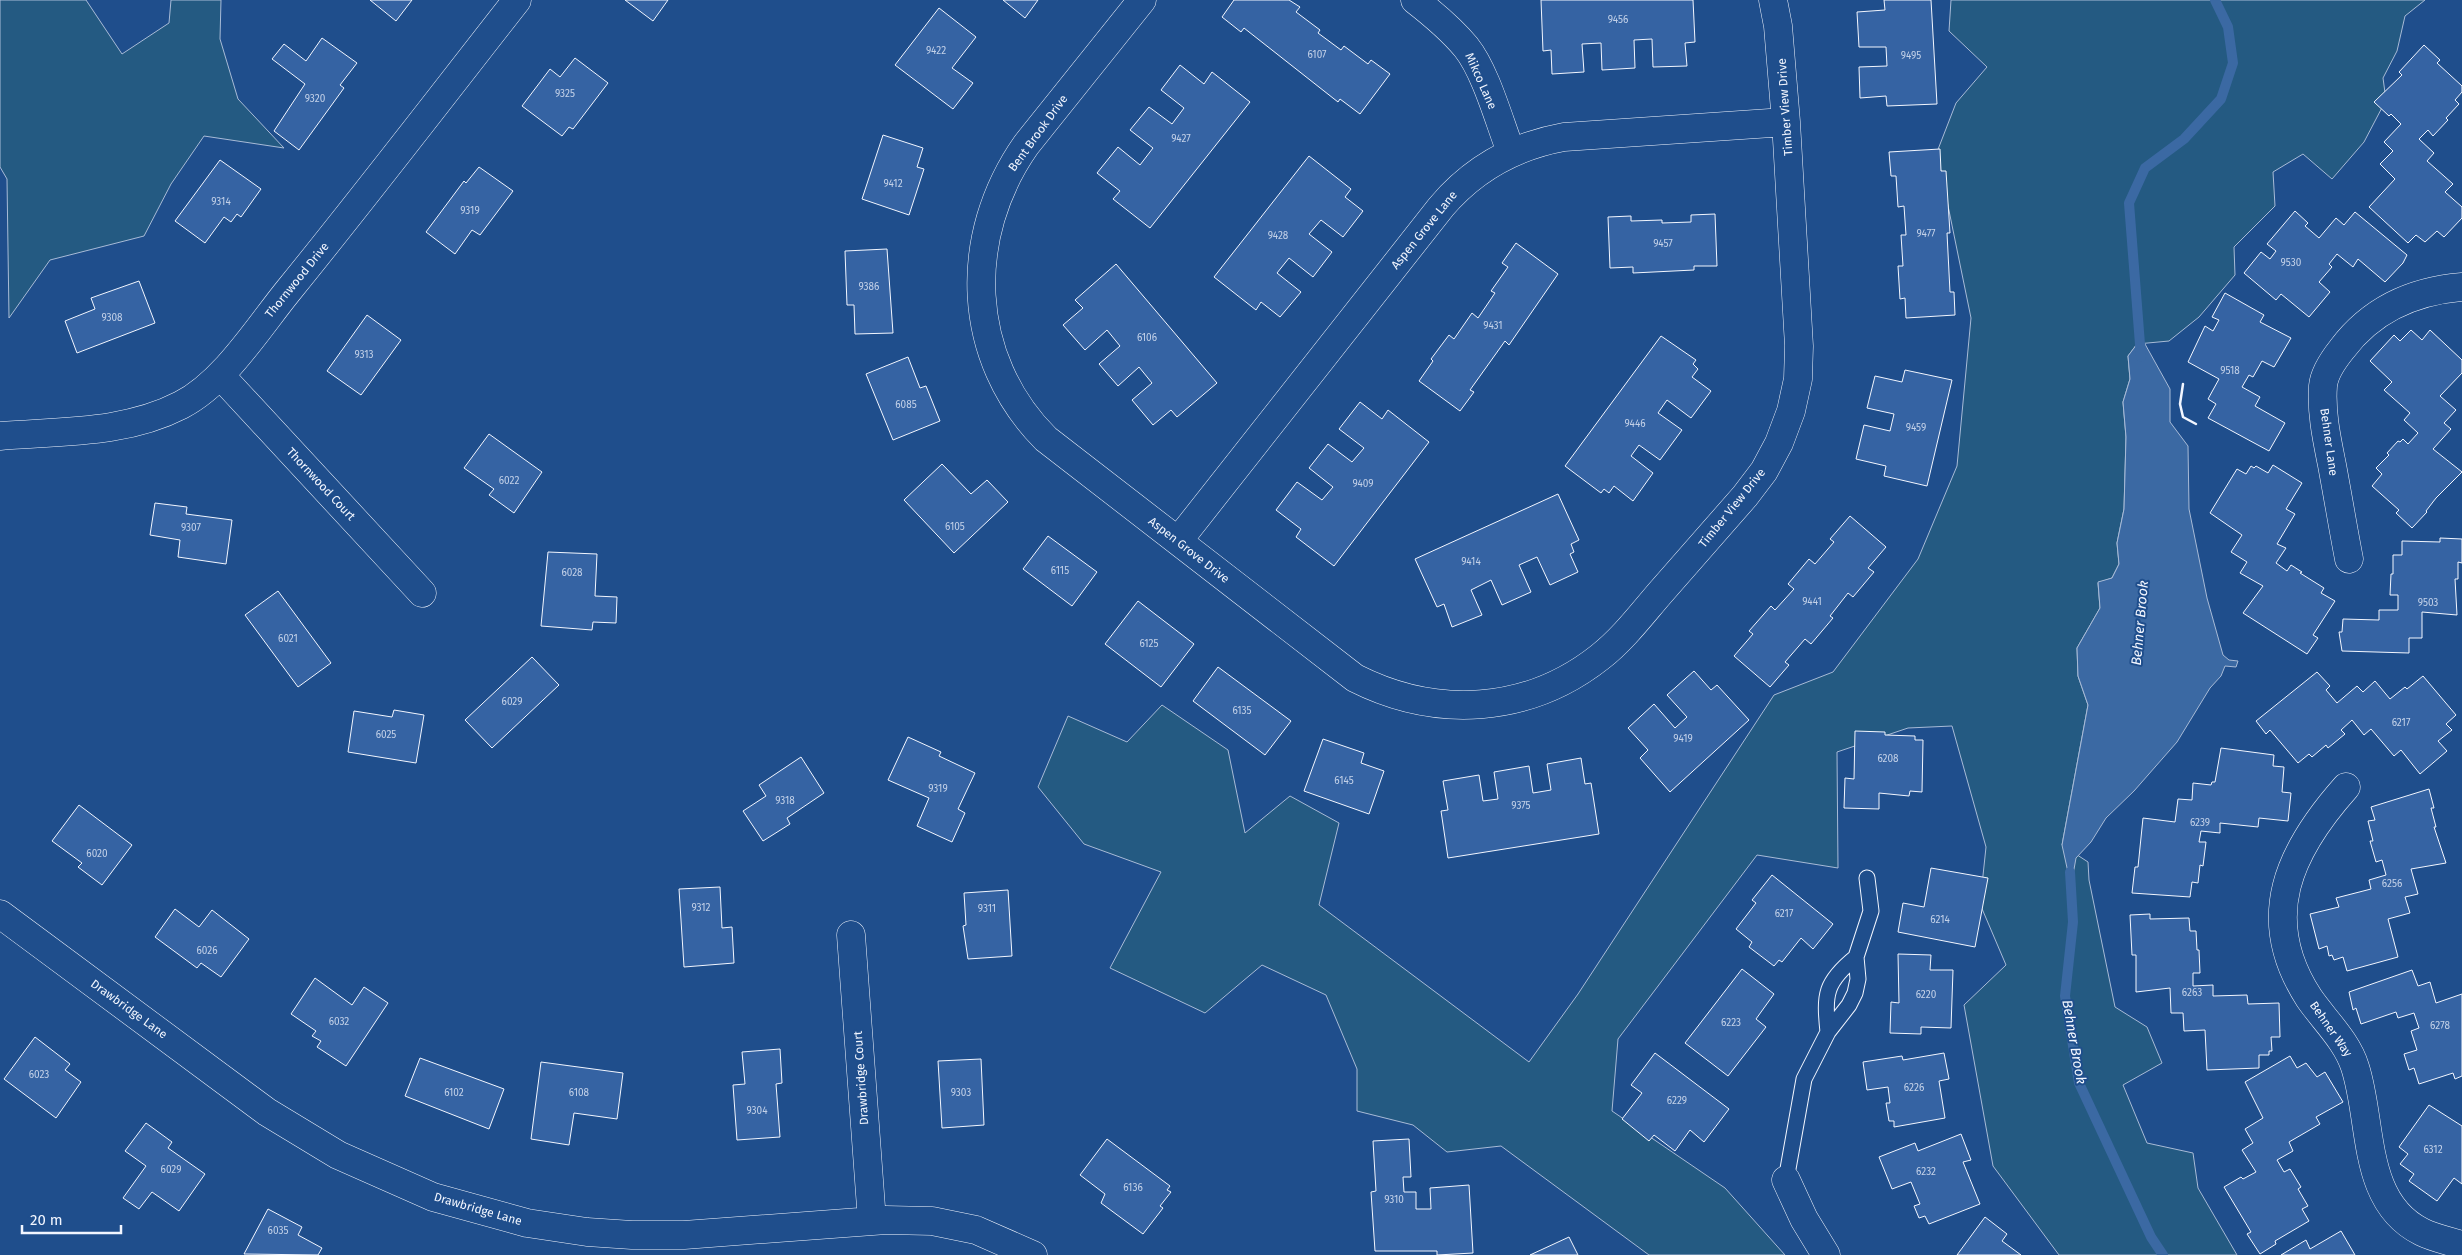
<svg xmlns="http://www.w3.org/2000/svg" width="2462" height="1255" font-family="'Fira Sans',sans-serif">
  <rect width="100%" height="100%" fill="#1f4e8c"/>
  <path fill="#245a82" stroke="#a8bbd7" d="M0 0H86L122 54 169 23 171 0H221L220 39 238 99 284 148 204 136 171 184 144 236 50 260 9 318 7 179 0 167Z
    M1951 0H2425L2405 16 2397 51 2383 78 2386 100 2364 142 2332 179 2303 154 2273 172 2275 206 2234 247 2235 275 2199 317 2169 341 2137 344 2128 356 2130 379 2123 402 2126 437 2124 509 2117 543 2119 564 2112 578 2098 583 2100 608 2077 648 2078 676 2088 705 2062 845 2088 862 2089 880 2115 1007 2147 1027 2162 1063 2123 1085 2147 1143 2193 1153 2198 1188 2237 1255H2059L1993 1166 1964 1005 2006 965 1980 904 1986 847 1952 726 1908 728 1837 752 1838 868 1757 855 1618 1039 1612 1111 1725 1188 1785 1255H1649L1501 1146 1447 1152 1413 1125 1357 1111V1069L1326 995 1262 965 1205 1013 1110 968 1161 872 1084 844 1038 787 1068 716 1127 742 1162 705 1228 750 1245 833 1290 796 1339 823 1319 905 1529 1062 1578 994 1774 695 1833 672 1918 559 1957 466 1971 318 1937 152 1956 103 1987 67 1949 31Z"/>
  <path fill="#3b69a3" stroke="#a8bbd7" d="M2137 344H2145L2170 389V422L2188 446 2189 509 2207 598 2223 655 2229 660 2238 661 2236 667 2225 666 2221 676 2210 688 2177 742 2134 791 2106 818 2091 842 2076 858 2071 886 2062 845 2088 705 2078 676 2077 648 2100 608 2098 582 2112 578 2119 564 2117 543 2124 509 2126 437 2123 402 2130 379 2128 356Z"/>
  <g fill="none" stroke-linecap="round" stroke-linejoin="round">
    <path stroke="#3b69a3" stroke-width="10" d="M2141 357 2129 203 2145 168 2184 139 2221 99 2233 63 2228 27 2215 0
      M2070 872 2073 922 2065 996 2079 1083 2151 1237 2163 1255"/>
  </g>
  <path fill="#3563a3" stroke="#f2f6ff" d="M370 0H412L396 21Z
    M625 0H668L653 21Z
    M1003 0H1038L1025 18Z
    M1234 0H1289L1300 7 1296 12 1320 30 1318 33 1341 50 1344 46 1368 64 1371 60 1390 74 1360 114 1340 99 1338 102 1244 28 1241 32 1222 17Z
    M1541 0H1693L1695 42 1685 43 1687 66 1653 67 1652 39 1634 40 1635 68 1602 70 1601 43 1582 44 1584 72 1552 74 1551 50 1543 51Z
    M1884 0H1931L1937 104 1887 106 1886 96 1860 98 1859 67 1887 66 1886 47H1859L1857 12 1885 10Z
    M939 8 976 37 952 68 973 83 953 109 895 65Z
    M322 38 357 63 340 85 344 88 299 150 274 131 305 84 272 59 284 44 306 61Z
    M2424 45 2440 60 2437 63 2462 86V92L2455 100 2459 104 2446 118 2448 120 2433 136 2428 130 2419 139 2434 153 2427 161 2453 184 2445 192 2462 207V218L2444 237 2437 231 2425 242 2416 235 2408 243 2369 207 2395 179 2380 164 2393 151 2384 142 2401 124 2391 114 2389 116 2374 102 2402 75 2399 72Z
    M575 58 608 83 573 129 569 127 562 136 522 106 550 69 560 77Z
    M1180 65 1204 84 1212 72 1250 102 1150 228 1113 199 1120 191 1097 173 1118 147 1140 165 1153 148 1130 130 1149 107 1172 124 1184 108 1161 90Z
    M883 135 923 148 917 167 924 169 909 215 862 199Z
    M1940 149 1941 171H1946L1950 233H1947L1950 292H1954L1955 315 1906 318 1905 298 1900 299 1898 266H1903L1901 235H1906L1904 206 1898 207 1896 176H1891L1889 152Z
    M1309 156 1351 189 1345 197 1363 211 1343 237 1321 220 1309 234 1332 252 1313 277 1289 258 1277 273 1301 292 1280 317 1261 302 1256 310 1214 277Z
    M220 160 261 189 241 217 237 214 231 222 224 217 205 243 175 221Z
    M479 167 513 191 480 235 472 230 455 254 426 232 464 181 466 183Z
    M2295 211 2308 223 2305 226 2319 238 2336 218 2344 225 2355 212 2407 255 2403 263 2385 282 2358 259 2353 267 2337 254 2329 264 2332 267 2319 282 2330 292 2309 317 2281 294 2276 300 2244 273 2261 252 2270 259 2276 251 2267 244Z
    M1715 214 1717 266H1694V270L1633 273V267L1610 268 1608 217 1631 216V221L1662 220V223L1691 222V215Z
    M1516 243 1558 274 1509 345 1505 341 1470 390 1474 392 1460 411 1419 381 1433 361 1431 359 1449 335 1454 339 1472 313 1478 318 1495 293 1491 291 1508 267 1502 263Z
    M887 249 893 333 855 334 854 305H847L845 251Z
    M1116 264 1217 383 1177 417 1171 410 1153 425 1132 400 1152 383 1139 367 1118 386 1099 364 1120 346 1107 330 1085 350 1063 325 1083 308 1075 300Z
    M139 281 155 323 77 353 65 321 95 309 91 298Z
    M2225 293 2264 315 2260 322 2291 338 2274 367 2262 361 2253 377 2249 375 2242 387 2260 397 2255 406 2285 423 2269 451 2208 418 2216 404 2208 399 2219 379 2188 362 2205 326 2213 331 2219 320 2212 317Z
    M367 315 401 340 361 395 327 371Z
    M2411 330 2422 340 2430 330 2462 360V373L2440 396 2456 410 2444 423 2451 429 2433 449 2462 472 2436 498 2426 511 2427 512 2412 528 2396 513 2399 510 2372 486 2382 474 2376 468 2389 455 2387 453 2398 441 2400 442 2403 439 2408 444 2418 433 2404 420 2410 413 2384 390 2392 382 2370 361 2394 335 2400 341Z
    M1661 336 1696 360 1693 364 1698 369 1692 377 1711 391 1691 418 1667 400 1658 413 1682 430 1660 460 1639 445 1631 456 1653 473 1633 501 1614 486 1609 493 1604 489 1601 493 1565 466Z
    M908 357 920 388 926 386 940 421 893 440 866 374Z
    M1905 370 1952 380 1927 486 1884 476 1886 466 1856 459 1864 425 1890 431 1894 414 1867 408 1875 376 1902 382Z
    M1360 402 1382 419 1388 410 1429 442 1334 566 1296 537 1301 529 1276 510 1297 482 1322 500 1333 487 1309 468 1328 444 1352 462 1364 448 1339 429Z
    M489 434 542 472 514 513 489 495 494 489 464 468Z
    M942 464 971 494 987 480 1008 502 954 553 904 500Z
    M2273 465 2302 483 2286 509 2295 514 2277 544 2286 548 2276 563 2287 571 2291 565 2302 572 2300 573 2324 588 2321 593 2335 601 2313 635 2318 638 2307 654 2243 613 2263 586 2240 573 2247 562 2231 552 2242 535 2210 513 2237 469 2246 474 2251 466 2254 468 2256 466 2268 473Z
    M1558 494 1579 540 1571 544 1574 552 1570 554 1578 572 1550 585 1537 557 1519 565 1531 592 1502 605 1491 580 1471 590 1482 615 1452 627 1444 604 1437 607 1415 559Z
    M155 503 187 507 186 514 232 520 226 564 178 557 180 540 150 535Z
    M1850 516 1886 547 1868 568 1874 572 1853 597 1848 593 1830 616 1833 618 1811 644 1805 639 1785 662 1789 665 1770 687 1734 656 1753 634 1749 631 1771 606 1775 610 1794 589 1788 584 1809 559 1815 564 1834 542 1830 539Z
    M1048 536 1097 572 1072 606 1023 569Z
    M2440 538 2462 539V563L2458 562V579H2455L2457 615 2422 612V638H2409V653L2342 651 2339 632H2342L2343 619 2379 620V610H2398V595H2390L2391 574H2393V555H2402V541L2440 542Z
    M548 552 597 554 595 596 617 597 616 623 593 622 592 630 541 626Z
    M278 591 331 663 298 687 245 615Z
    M1138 601 1194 644 1161 687 1105 644Z
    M532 657 559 685 492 748 465 720Z
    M1218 667 1291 721 1265 755 1193 701Z
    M1694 671 1711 690 1717 685 1749 720 1670 792 1640 758 1648 750 1628 728 1654 704 1675 728 1687 717 1667 695Z
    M2317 672 2330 686 2326 690 2337 703 2357 686 2363 692 2375 681 2390 699 2405 687 2407 689 2423 676 2456 715 2446 724 2452 730 2438 741 2447 751 2420 774 2401 750 2394 756 2371 729 2364 735 2352 720 2341 730 2345 734 2328 748 2326 745 2312 757 2309 754 2298 763 2270 730 2266 734 2256 721Z
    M394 710 424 715 416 763 348 752 354 711 392 717Z
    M1855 731 1885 732V735L1915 736V740H1923L1922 792 1910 791 1909 796 1879 793V809L1844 808 1845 778 1854 779Z
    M908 737 941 752 939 756 975 773 958 809 965 813 952 842 917 826 929 798 888 780Z
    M1323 739 1364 753 1361 763 1384 771 1369 814 1304 791Z
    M2221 748 2274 755 2273 766 2284 767 2282 792 2291 793 2288 821 2259 818 2258 827 2220 823V833L2201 831 2199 842H2206L2203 866 2200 865 2198 883 2192 882 2190 897 2132 893 2135 867H2138L2143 818 2175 822 2178 799 2192 800 2193 783 2211 785 2212 782H2215Z
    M801 757 824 793 787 818 790 824 763 841 743 811 766 796 759 785Z
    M1581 758 1585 784 1591 783 1599 834 1448 858 1441 811 1448 810 1443 781 1479 775 1483 801 1498 799 1494 772 1529 766 1533 793 1551 790 1547 764Z
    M2429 789 2434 808H2431L2436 827H2434L2446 863 2411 869 2418 894 2405 897 2410 913 2388 919 2398 957 2347 971 2343 957 2334 960 2332 955 2329 956 2327 946 2319 949 2310 914 2339 907 2336 898 2371 889 2369 880 2386 875 2382 860 2376 862 2370 841H2373L2368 821 2375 820 2371 807Z
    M79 805 132 845 102 885 78 867 82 863 52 841Z
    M1931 868 1988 878 1975 947 1898 932 1903 903 1924 907Z
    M1772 875 1833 924 1813 949 1801 938 1782 962 1779 960 1774 966 1749 947 1752 942 1736 929 1756 903 1752 900Z
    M720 887 722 928 732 927 734 963 684 967 679 889Z
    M1008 890 1012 956 968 959 963 926 966 925 964 893Z
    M175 909 199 927 212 910 249 939 221 977 201 963 197 968 155 937Z
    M2150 914V919L2189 918 2190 931H2196L2197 950H2199L2200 973H2193V986L2213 985V996L2247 995 2248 1004 2279 1003 2280 1037H2271L2272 1051H2269V1055H2259V1068L2207 1070 2205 1030 2184 1031 2183 1013H2171L2170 988 2136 992V955H2132L2130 915Z
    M1898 954 1931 955 1930 970H1953L1951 1028 1921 1027V1034L1890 1033 1891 1002 1899 1003Z
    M1742 969 1774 994 1756 1019 1766 1027 1728 1076 1685 1043Z
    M2412 970 2418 986 2430 982 2436 1003 2462 994V1076L2455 1079 2453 1073 2419 1084 2414 1068 2409 1070 2404 1054 2417 1050 2411 1031 2419 1028 2414 1013 2398 1018 2396 1012 2361 1024 2356 1008 2353 1010 2349 992Z
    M315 978 352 1005 364 987 388 1003 346 1066 317 1047 321 1041 312 1036 316 1031 291 1014Z
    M35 1037 70 1064 65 1070 81 1082 56 1118 4 1079Z
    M780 1049 782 1083 776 1084 780 1137 737 1140 733 1085 745 1084 742 1052Z
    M1655 1053 1729 1109 1704 1142 1690 1130 1675 1151 1654 1135 1649 1141 1622 1119 1642 1093 1631 1085Z
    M1944 1053 1949 1079 1939 1081 1945 1118 1894 1127V1121H1889L1886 1103H1890L1888 1087 1867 1090 1863 1062 1902 1056 1903 1060Z
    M2290 1056 2297 1068 2306 1063 2317 1077 2325 1072 2343 1102 2316 1117 2320 1124 2289 1142 2293 1151 2277 1160 2284 1172 2290 1169 2301 1187 2298 1189 2308 1206 2302 1209 2309 1221 2275 1241 2276 1244 2260 1254 2247 1234 2251 1232 2224 1187 2241 1177 2243 1179 2256 1172 2242 1150 2253 1143 2245 1129 2263 1118 2245 1082Z
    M420 1058 504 1089 489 1129 405 1096Z
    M981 1059 984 1125 942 1128 938 1061Z
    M541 1062 623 1073 617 1119 574 1113 569 1145 531 1139Z
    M2429 1105 2462 1126V1184L2454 1178 2437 1201 2409 1181 2414 1174 2400 1164 2408 1154 2399 1147Z
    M146 1123 172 1142 168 1148 205 1174 179 1211 152 1192 139 1209 123 1198 146 1166 125 1151Z
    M1961 1134 1971 1160 1963 1162 1980 1204 1929 1224 1925 1216 1919 1218 1914 1206 1920 1204 1911 1182 1892 1189 1879 1157 1915 1143 1918 1151Z
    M1107 1139 1170 1186 1167 1190 1171 1192 1160 1206 1163 1208 1143 1234 1101 1203 1105 1194 1080 1175Z
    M1409 1139 1411 1177H1403L1404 1192H1416V1209H1431L1430 1188 1469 1185 1473 1253 1437 1255V1251H1375L1371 1192 1376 1191 1373 1141Z
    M268 1209 302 1227 298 1235 322 1248 318 1255 244 1254Z
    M1985 1217 2007 1234 2002 1241 2021 1255H1957Z
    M2341 1231 2355 1255H2281L2306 1240 2310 1249Z
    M1569 1237 1578 1255H1530Z"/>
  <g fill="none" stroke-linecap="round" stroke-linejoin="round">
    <g stroke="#f2f6ff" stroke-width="17">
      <path id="service" d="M1828 1032C1824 994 1825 982 1856 957
        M1786 1180 1804 1079 1828 1032 1849 1005 1855 993 1858 979 1856 957 1871 911 1867 878"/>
    </g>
    <g stroke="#f2f6ff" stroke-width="29">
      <path id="minor" d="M1142 0 1026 145C962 236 965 358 1046 439L1355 678C1436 719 1528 714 1600 657 1623 639 1641 615 1660 593 1688 561 1716 529 1745 496L1764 471 1779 443 1791 411 1798 379 1799 346 1786 122 1778 26 1773 0
        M1415 0C1433 14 1451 29 1466 47 1486 72 1499 121 1511 152
        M220 375 422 593
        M0 436C61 431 125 434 181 405 224 383 258 328 288 291 366 195 441 97 517 0
        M1178 541 1441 207C1474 168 1514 146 1564 137L1786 122
        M2349 559C2343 528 2338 497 2332 465 2327 440 2321 413 2323 386 2324 374 2334 359 2342 349 2372 309 2413 291 2462 287
        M2346 787C2289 851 2257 918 2309 998 2324 1020 2347 1041 2355 1067 2373 1122 2361 1202 2422 1232 2434 1238 2449 1241 2462 1245
        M0 914 267 1112 338 1155 433 1197 527 1223 587 1232 632 1235H684L886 1220 932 1221 976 1230 1033 1255
        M851 935 872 1221
        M1786 1180 1804 1219 1826 1255"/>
    </g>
    <use href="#service" stroke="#1f4e8c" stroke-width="15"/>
    <use href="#minor" stroke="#1f4e8c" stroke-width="28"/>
    <path stroke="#f2f6ff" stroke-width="2.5" d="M2183 384 2180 404 2183 417 2196 424"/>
  </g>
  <g text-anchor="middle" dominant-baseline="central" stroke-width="4" stroke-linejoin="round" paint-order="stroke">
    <g font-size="10" fill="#c3d1e8">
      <text x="1618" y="20">9456</text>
      <text x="936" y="51">9422</text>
      <text x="1317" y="55">6107</text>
      <text x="1911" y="56">9495</text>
      <text x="565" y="94">9325</text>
      <text x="315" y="99">9320</text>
      <text x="1181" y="139">9427</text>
      <text x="893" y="184">9412</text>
      <text x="221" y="202">9314</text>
      <text x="470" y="211">9319</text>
      <text x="1926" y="234">9477</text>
      <text x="1278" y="236">9428</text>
      <text x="1663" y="244">9457</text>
      <text x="2291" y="263">9530</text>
      <text x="869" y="287">9386</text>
      <text x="112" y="318">9308</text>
      <text x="1493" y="326">9431</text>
      <text x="1147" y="338">6106</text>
      <text x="364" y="355">9313</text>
      <text x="2230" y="371">9518</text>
      <text x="906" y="405">6085</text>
      <text x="1635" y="424">9446</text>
      <text x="1916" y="428">9459</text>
      <text x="509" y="481">6022</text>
      <text x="1363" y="484">9409</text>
      <text x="955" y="527">6105</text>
      <text x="191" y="528">9307</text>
      <text x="1471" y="562">9414</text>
      <text x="1060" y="571">6115</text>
      <text x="572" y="573">6028</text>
      <text x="1812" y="602">9441</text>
      <text x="2428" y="603">9503</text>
      <text x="288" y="639">6021</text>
      <text x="1149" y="644">6125</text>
      <text x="512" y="702">6029</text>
      <text x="1242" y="711">6135</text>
      <text x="2401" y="723">6217</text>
      <text x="386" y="735">6025</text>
      <text x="1683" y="739">9419</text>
      <text x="1888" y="759">6208</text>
      <text x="1344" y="781">6145</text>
      <text x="938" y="789">9319</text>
      <text x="785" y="801">9318</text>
      <text x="1521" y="806">9375</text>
      <text x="2200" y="823">6239</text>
      <text x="97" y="854">6020</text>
      <text x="2392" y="884">6256</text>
      <text x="701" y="908">9312</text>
      <text x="987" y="909">9311</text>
      <text x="1784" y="914">6217</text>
      <text x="1940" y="920">6214</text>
      <text x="207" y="951">6026</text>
      <text x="2192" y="993">6263</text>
      <text x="1926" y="995">6220</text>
      <text x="339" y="1022">6032</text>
      <text x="1731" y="1023">6223</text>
      <text x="2440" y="1026">6278</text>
      <text x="39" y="1075">6023</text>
      <text x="1914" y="1088">6226</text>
      <text x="454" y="1093">6102</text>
      <text x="579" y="1093">6108</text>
      <text x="961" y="1093">9303</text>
      <text x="1677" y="1101">6229</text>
      <text x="757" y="1111">9304</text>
      <text x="2433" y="1150">6312</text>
      <text x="171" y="1170">6029</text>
      <text x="1926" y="1172">6232</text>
      <text x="1133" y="1188">6136</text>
      <text x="1394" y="1200">9310</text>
      <text x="278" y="1231">6035</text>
    </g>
    <g font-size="12" fill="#f2f6ff" stroke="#1f4e8c">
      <text transform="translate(1481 81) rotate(66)">Mikco Lane</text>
      <text transform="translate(1785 107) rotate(-94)">Timber View Drive</text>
      <text transform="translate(1038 133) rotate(-54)">Bent Brook Drive</text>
      <text transform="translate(1424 230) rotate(-51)">Aspen Grove Lane</text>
      <text transform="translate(297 280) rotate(-51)">Thornwood Drive</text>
      <text transform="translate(2329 442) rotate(82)">Behner Lane</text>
      <text transform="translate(321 484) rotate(47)">Thornwood Court</text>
      <text transform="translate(1732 508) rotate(-51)">Timber View Drive</text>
      <text transform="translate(1189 550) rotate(38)">Aspen Grove Drive</text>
      <text transform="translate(129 1009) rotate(36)">Drawbridge Lane</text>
      <text transform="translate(2331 1029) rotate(55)">Behner Way</text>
      <text transform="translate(861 1078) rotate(-94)">Drawbridge Court</text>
      <text transform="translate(478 1209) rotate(16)">Drawbridge Lane</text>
    </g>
    <g font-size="14" font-style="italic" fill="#f2f6ff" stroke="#1f4e8c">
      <text transform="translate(2140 623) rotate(-85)">Behner Brook</text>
      <text transform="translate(2074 1042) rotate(80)">Behner Brook</text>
    </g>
  </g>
  <path d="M22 1225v8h99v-8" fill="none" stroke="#f2f6ff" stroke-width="2.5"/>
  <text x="30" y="1225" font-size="15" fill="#f2f6ff" stroke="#1f4e8c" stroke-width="4" paint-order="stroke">20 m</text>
</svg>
